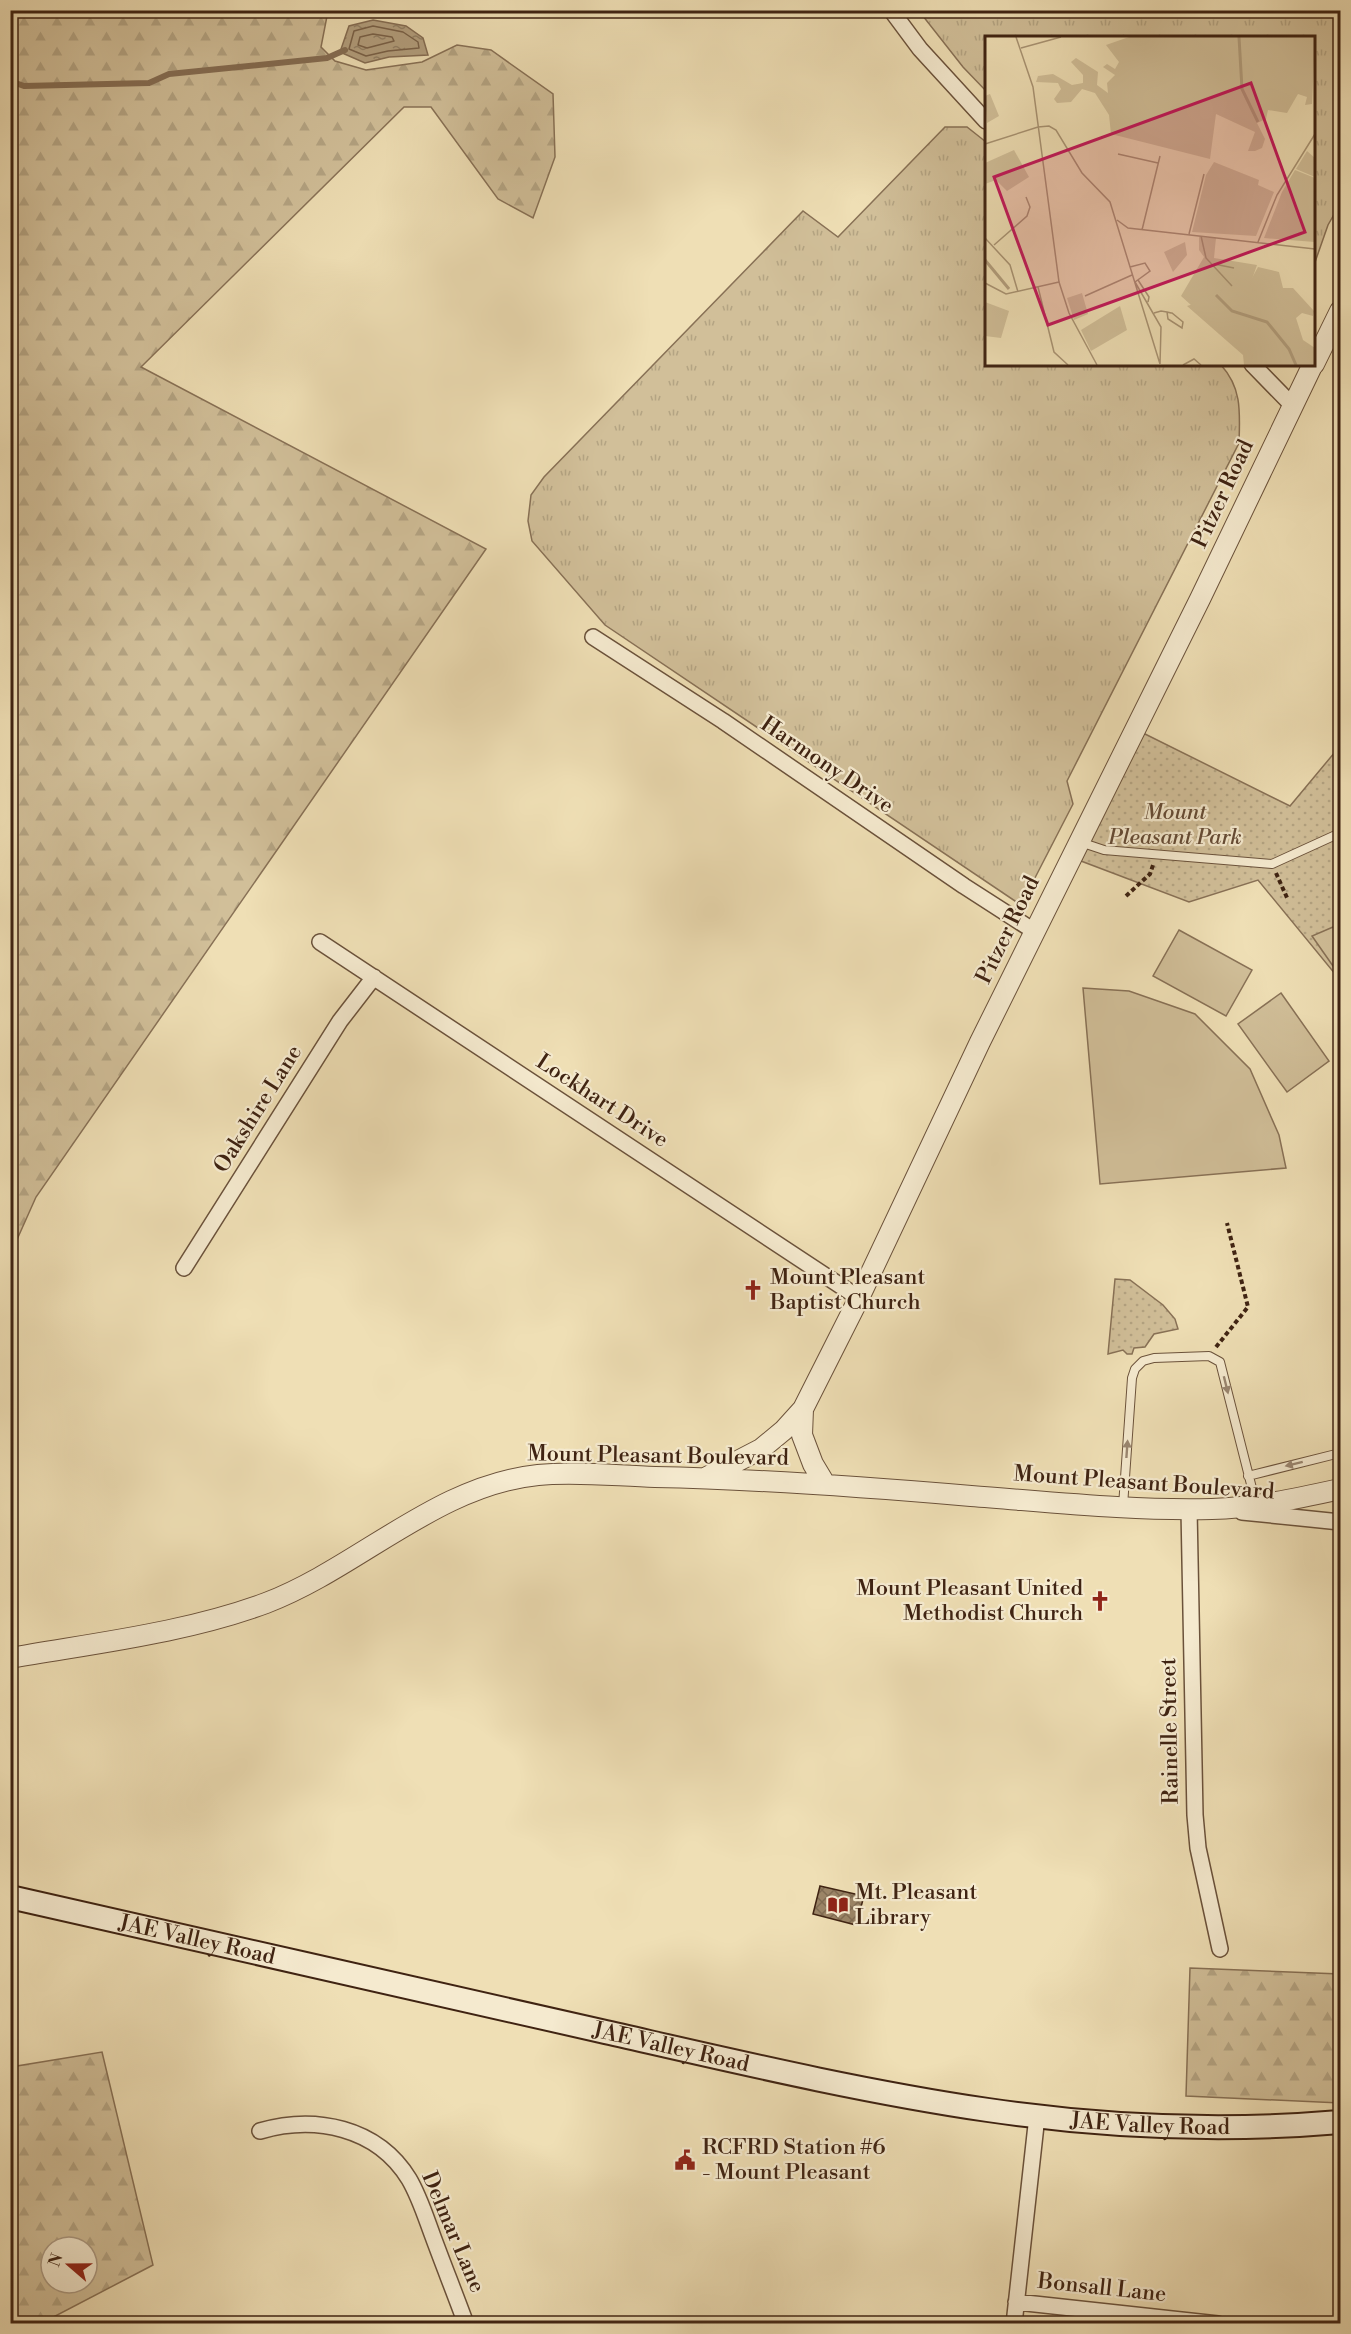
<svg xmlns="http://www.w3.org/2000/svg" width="1351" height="2334" font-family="'Libre Bodoni',serif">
  <defs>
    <pattern id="grass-tufts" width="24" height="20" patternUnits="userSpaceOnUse" patternTransform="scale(1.5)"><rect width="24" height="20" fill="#d1bf99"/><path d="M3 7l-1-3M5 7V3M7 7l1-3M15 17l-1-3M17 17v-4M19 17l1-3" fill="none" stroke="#b4a483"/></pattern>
    <pattern id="forest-firs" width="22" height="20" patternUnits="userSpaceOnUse" patternTransform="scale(1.5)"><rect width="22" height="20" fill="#d1bf99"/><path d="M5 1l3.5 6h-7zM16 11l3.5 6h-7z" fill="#b4a483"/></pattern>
    <pattern id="park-dots" width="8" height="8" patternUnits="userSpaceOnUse" patternTransform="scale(1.5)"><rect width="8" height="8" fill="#d1bf99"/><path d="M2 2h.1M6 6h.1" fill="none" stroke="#b4a483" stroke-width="1.8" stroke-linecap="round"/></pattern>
    <pattern id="water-ripples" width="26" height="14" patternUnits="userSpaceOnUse" patternTransform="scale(1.5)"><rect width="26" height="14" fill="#b39f7e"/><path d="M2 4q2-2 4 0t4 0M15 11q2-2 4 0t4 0" fill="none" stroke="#938166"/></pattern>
    <pattern id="building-cross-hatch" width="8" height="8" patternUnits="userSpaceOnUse" patternTransform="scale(1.5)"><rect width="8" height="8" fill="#9b8567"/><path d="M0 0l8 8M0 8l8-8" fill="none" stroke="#806c53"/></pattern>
  </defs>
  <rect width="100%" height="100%" fill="#efdfb5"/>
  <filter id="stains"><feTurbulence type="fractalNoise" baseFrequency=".00333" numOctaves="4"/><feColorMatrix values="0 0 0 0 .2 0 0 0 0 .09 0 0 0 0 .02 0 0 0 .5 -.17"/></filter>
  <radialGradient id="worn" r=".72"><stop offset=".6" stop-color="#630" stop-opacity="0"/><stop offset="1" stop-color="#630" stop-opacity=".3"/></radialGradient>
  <path fill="url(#grass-tufts)" stroke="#887156" stroke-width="1.5" d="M919 11H1340V204L1328 225 1314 265V38H986V91L963 67Z
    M945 127H967L986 142V364L1221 365C1242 388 1240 412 1239 443L1067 781 1073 804 1021 905 605 625 532 541 528 521 531 495 544 477 803 211 838 237Z"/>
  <path fill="url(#forest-firs)" stroke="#887156" stroke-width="1.5" fill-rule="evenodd" d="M11 10 328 11 321 47 335 61 366 70 422 62 457 45 491 50 553 94 555 157 533 218 498 199 431 107H404L141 367 486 549 36 1197 11 1253Z
    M1190 1968 1340 1974V2103L1186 2096Z
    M102 2052 153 2265 42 2323H11V2067ZM51 2247H87V2283H51Z"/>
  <path fill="url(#park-dots)" stroke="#887156" stroke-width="1.5" d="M1143 733 1290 806 1340 746V980L1258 880 1189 902 1081 861Z
    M1115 1279 1130 1280 1163 1305 1175 1319 1178 1329 1154 1334 1145 1347 1134 1348 1132 1354H1127L1123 1350 1108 1354Z"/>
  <path fill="#d1bf99" stroke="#887156" stroke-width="1.5" d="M1340 924V976L1312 936Z
    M1179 930 1252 970 1226 1016 1153 976Z
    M1083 988 1129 991 1195 1014 1250 1069 1279 1135 1286 1168 1100 1184Z
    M1281 993 1329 1061 1287 1092 1238 1024Z"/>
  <path fill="url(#water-ripples)" stroke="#856d53" stroke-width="1.5" d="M373 20 406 26 423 38 428 55 389 57 365 63 340 52 349 26Z"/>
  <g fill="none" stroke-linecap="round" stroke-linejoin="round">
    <path stroke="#796148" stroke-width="1.5" d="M373 26 403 32 418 42 419 48 388 51 366 56 349 49 354 31Z
      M373 34 392 37 394 41 367 48 358 45 360 37Z"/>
    <path stroke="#856d53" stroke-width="6" d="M10 81 24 86 149 83 169 74 327 58 345 50"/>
  </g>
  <path fill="url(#building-cross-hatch)" stroke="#3f2312" stroke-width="1.5" d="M820 1886 864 1896 856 1925 813 1914Z"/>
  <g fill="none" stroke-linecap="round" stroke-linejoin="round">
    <g stroke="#6b523b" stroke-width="10">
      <path id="service" d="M1080 842 1104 850 1272 864 1340 833
        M1248 1476 1340 1453
        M1123 1506 1132 1378 1135 1369 1143 1361 1154 1358 1209 1356 1220 1362 1256 1504"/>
    </g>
    <g stroke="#6b523b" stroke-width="18">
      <path id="minor" d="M891 10 920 49 986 121
        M1252 364 1292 405
        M593 637 723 721 964 886 1034 931
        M320 942 859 1298
        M184 1268 340 1021 374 977
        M1189 1509 1195 1815 1198 1848 1220 1949
        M1242 1512 1340 1522
        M260 2131C315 2115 377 2127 409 2179 419 2196 425 2215 432 2234 443 2264 455 2294 466 2324
        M1016 2302 1218 2324
        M1014 2324 1037 2116"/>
    </g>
    <g stroke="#6b523b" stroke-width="22">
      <path id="tertiary" d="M1314 364 1340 311
        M803 1409 802 1435 813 1464 825 1484
        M707 1477 761 1449 784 1430 803 1409 859 1298 980 1042 1200 599 1313 364
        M10 1658C95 1643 185 1633 266 1603 358 1568 437 1485 538 1475 575 1471 617 1476 655 1477 761 1479 866 1487 971 1496 1051 1502 1132 1511 1212 1509 1254 1508 1299 1498 1340 1489"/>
    </g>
    <g stroke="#3f2312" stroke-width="26">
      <g id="secondary">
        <path id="s1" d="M10 1897C207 1942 404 1986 601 2031 729 2060 858 2091 988 2110 1105 2127 1223 2132 1340 2122"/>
      </g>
    </g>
    <path stroke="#3f2312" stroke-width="4" stroke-dasharray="4.5 3" stroke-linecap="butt" d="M1276 873 1288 900
      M1126 896 1150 874 1153 865
      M1216 1347 1248 1307 1227 1223"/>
    <use href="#service" stroke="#f5eacf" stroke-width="8"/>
    <use href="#minor" stroke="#f5eacf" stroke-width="15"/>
    <use href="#tertiary" stroke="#f5eacf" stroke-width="20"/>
    <use href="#secondary" stroke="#f5eacf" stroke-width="22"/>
  </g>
  <defs><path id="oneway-solid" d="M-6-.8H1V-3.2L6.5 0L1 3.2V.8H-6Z" transform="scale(1.5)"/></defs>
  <g fill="#9a8670">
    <use href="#oneway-solid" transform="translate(1226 1385) rotate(76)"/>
    <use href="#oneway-solid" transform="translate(1127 1449) rotate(-86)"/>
    <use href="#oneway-solid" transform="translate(1294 1464) rotate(166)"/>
  </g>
  <defs>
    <g id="church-bare" transform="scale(1.62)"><path d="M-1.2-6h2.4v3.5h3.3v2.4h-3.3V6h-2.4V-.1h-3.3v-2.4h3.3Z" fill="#8f2418" stroke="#f5eacf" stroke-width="2.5" paint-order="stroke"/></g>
    <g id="library-bare" transform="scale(1.62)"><path d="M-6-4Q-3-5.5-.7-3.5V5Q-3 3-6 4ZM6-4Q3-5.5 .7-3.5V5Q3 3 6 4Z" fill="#8f2418" stroke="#f5eacf" stroke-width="2.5" paint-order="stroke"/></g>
    <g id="civic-bare" transform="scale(1.62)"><path d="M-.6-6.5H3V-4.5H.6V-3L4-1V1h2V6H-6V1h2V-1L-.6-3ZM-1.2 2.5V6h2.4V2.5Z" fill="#8f2418" stroke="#f5eacf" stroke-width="2.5" paint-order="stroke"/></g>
  </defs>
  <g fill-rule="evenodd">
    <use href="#church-bare" x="753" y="1290"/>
    <use href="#church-bare" x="1100" y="1601"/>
    <use href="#library-bare" x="838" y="1905"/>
    <use href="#civic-bare" x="685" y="2160"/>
  </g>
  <g text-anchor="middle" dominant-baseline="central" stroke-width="4.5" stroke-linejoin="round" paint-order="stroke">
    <g font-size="22" fill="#3f2312" stroke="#f5eacf">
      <text transform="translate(1223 494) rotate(-65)">Pitzer Road</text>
      <text transform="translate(827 765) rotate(34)">Harmony Drive</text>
      <text transform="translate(1008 930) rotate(-64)">Pitzer Road</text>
      <text transform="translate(602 1101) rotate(33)">Lockhart Drive</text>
      <text transform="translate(258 1109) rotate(-58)">Oakshire Lane</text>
      <text transform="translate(658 1456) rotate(1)">Mount Pleasant Boulevard</text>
      <text transform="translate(1144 1483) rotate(4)">Mount Pleasant Boulevard</text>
      <text transform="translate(1170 1731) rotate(-91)">Rainelle Street</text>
      <text stroke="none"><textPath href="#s1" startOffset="192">JAE Valley Road</textPath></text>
      <text stroke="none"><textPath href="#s1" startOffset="678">JAE Valley Road</textPath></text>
      <text stroke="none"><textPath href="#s1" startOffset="1164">JAE Valley Road</textPath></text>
      <text transform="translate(453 2232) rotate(67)">Delmar Lane</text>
      <text transform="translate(1102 2288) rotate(6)">Bonsall Lane</text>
    </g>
    <g font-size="22" font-style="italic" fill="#644a34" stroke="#f5eacf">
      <text x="1175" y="812">Mount<tspan x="1175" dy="25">Pleasant Park</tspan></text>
    </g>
    <g font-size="22" fill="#3f2312" stroke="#f5eacf" text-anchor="start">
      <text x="770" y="1277">Mount Pleasant<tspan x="770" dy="25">Baptist Church</tspan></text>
      <text x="1083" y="1588" text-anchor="end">Mount Pleasant United<tspan x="1083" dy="25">Methodist Church</tspan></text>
      <text x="855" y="1892">Mt. Pleasant<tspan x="855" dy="25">Library</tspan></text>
      <text x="702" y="2147">RCFRD Station #6<tspan x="702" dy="25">- Mount Pleasant</tspan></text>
    </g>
  </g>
  <g transform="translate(985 36)">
    <rect width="330" height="330" fill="#efdfb5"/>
    <path d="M229 126 274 144 273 149 289 156 271 200 207 196 221 139ZM310 134 330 142V206L279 202 297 156Z" fill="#d1bf99"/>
    <path d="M144 1H330L327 68 320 69 322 61 313 58 302 77 283 74 281 83 272 87 280 103 277 112 270 115H263L270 96 231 78 225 123 126 98 124 79 110 57 97 53 86 66 72 67 69 63 76 53 73 47 51 46 53 40 68 38 87 49 98 47V39L86 26 91 22 113 36 112 49 123 57 122 47 130 39 118 31 122 28 130 33 134 26 121 9ZM5 58 14 80 2 87 0 60ZM29 114 44 141 22 155 11 144 0 148V127ZM322 115 330 122V141L311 133ZM273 231 294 236 298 252H308L329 275 328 280 317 277 311 282 318 304 330 312V329H259L258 319 202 270 262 251ZM97 257 103 278 89 284 82 262ZM0 266 24 275 16 302 0 300ZM135 270 142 294 106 315 96 294Z" fill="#d1bf99"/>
    <path d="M214 201 231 202 229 222 272 229 264 252 295 264 284 288 269 279 236 270 226 287 196 260 219 221 214 214Z" fill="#d1bf99"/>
    <path d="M200 206 202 219 188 236 179 216ZM215 229 223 242 222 261 204 249ZM232 237 243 250 230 258 227 250Z" fill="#d1bf99"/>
    <path fill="none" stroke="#b39f7e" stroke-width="3" d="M254 1 257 53 273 86M0 224 24 253M231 259 247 275 282 286 304 313 311 329"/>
    <path fill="none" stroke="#a99474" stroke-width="1.5" d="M31 1 48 51 74 246 84 277 112 329M36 12 76 1M0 108 53 91 64 90 71 94 97 137 125 166 175 328M133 118 173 127M132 184 143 192 330 213M157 194 175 120M204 198 219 138M216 200 221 222 247 250M0 202 25 229 33 256M273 206 292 159 330 98M9 209 42 180 45 171 41 161M229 228 249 232M145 231 160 227 165 235 150 246M153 244 164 261 163 266M150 246 176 291 175 328M0 247 21 258 74 246M53 251 69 316 83 329M100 260 147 239M169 277 176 275 182 276 186 277H187L198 286 197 292 183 283 182 276M198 329 209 323 216 329"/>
    <path fill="#c2185b" fill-opacity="0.15" stroke="#c2185b" stroke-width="3" d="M266 47 320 196 63 289 9 141Z"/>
    <rect width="330" height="330" fill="none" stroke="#3f2312" stroke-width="3"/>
  </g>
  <rect width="1351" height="2334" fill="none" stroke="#efdfb5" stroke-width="36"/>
  <rect x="12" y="12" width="1327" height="2310" fill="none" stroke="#3f2312" stroke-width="3"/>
  <rect x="18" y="18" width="1315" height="2298" fill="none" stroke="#3f2312" stroke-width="1.5"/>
  <g transform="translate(69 2265) rotate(290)"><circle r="28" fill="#f5eacf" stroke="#ac9a83" stroke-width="1.5"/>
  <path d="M0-4.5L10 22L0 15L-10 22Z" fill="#8f2418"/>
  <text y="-9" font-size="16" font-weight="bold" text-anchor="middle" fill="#3f2312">N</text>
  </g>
  <rect width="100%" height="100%" filter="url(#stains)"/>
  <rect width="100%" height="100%" fill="url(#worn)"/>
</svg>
